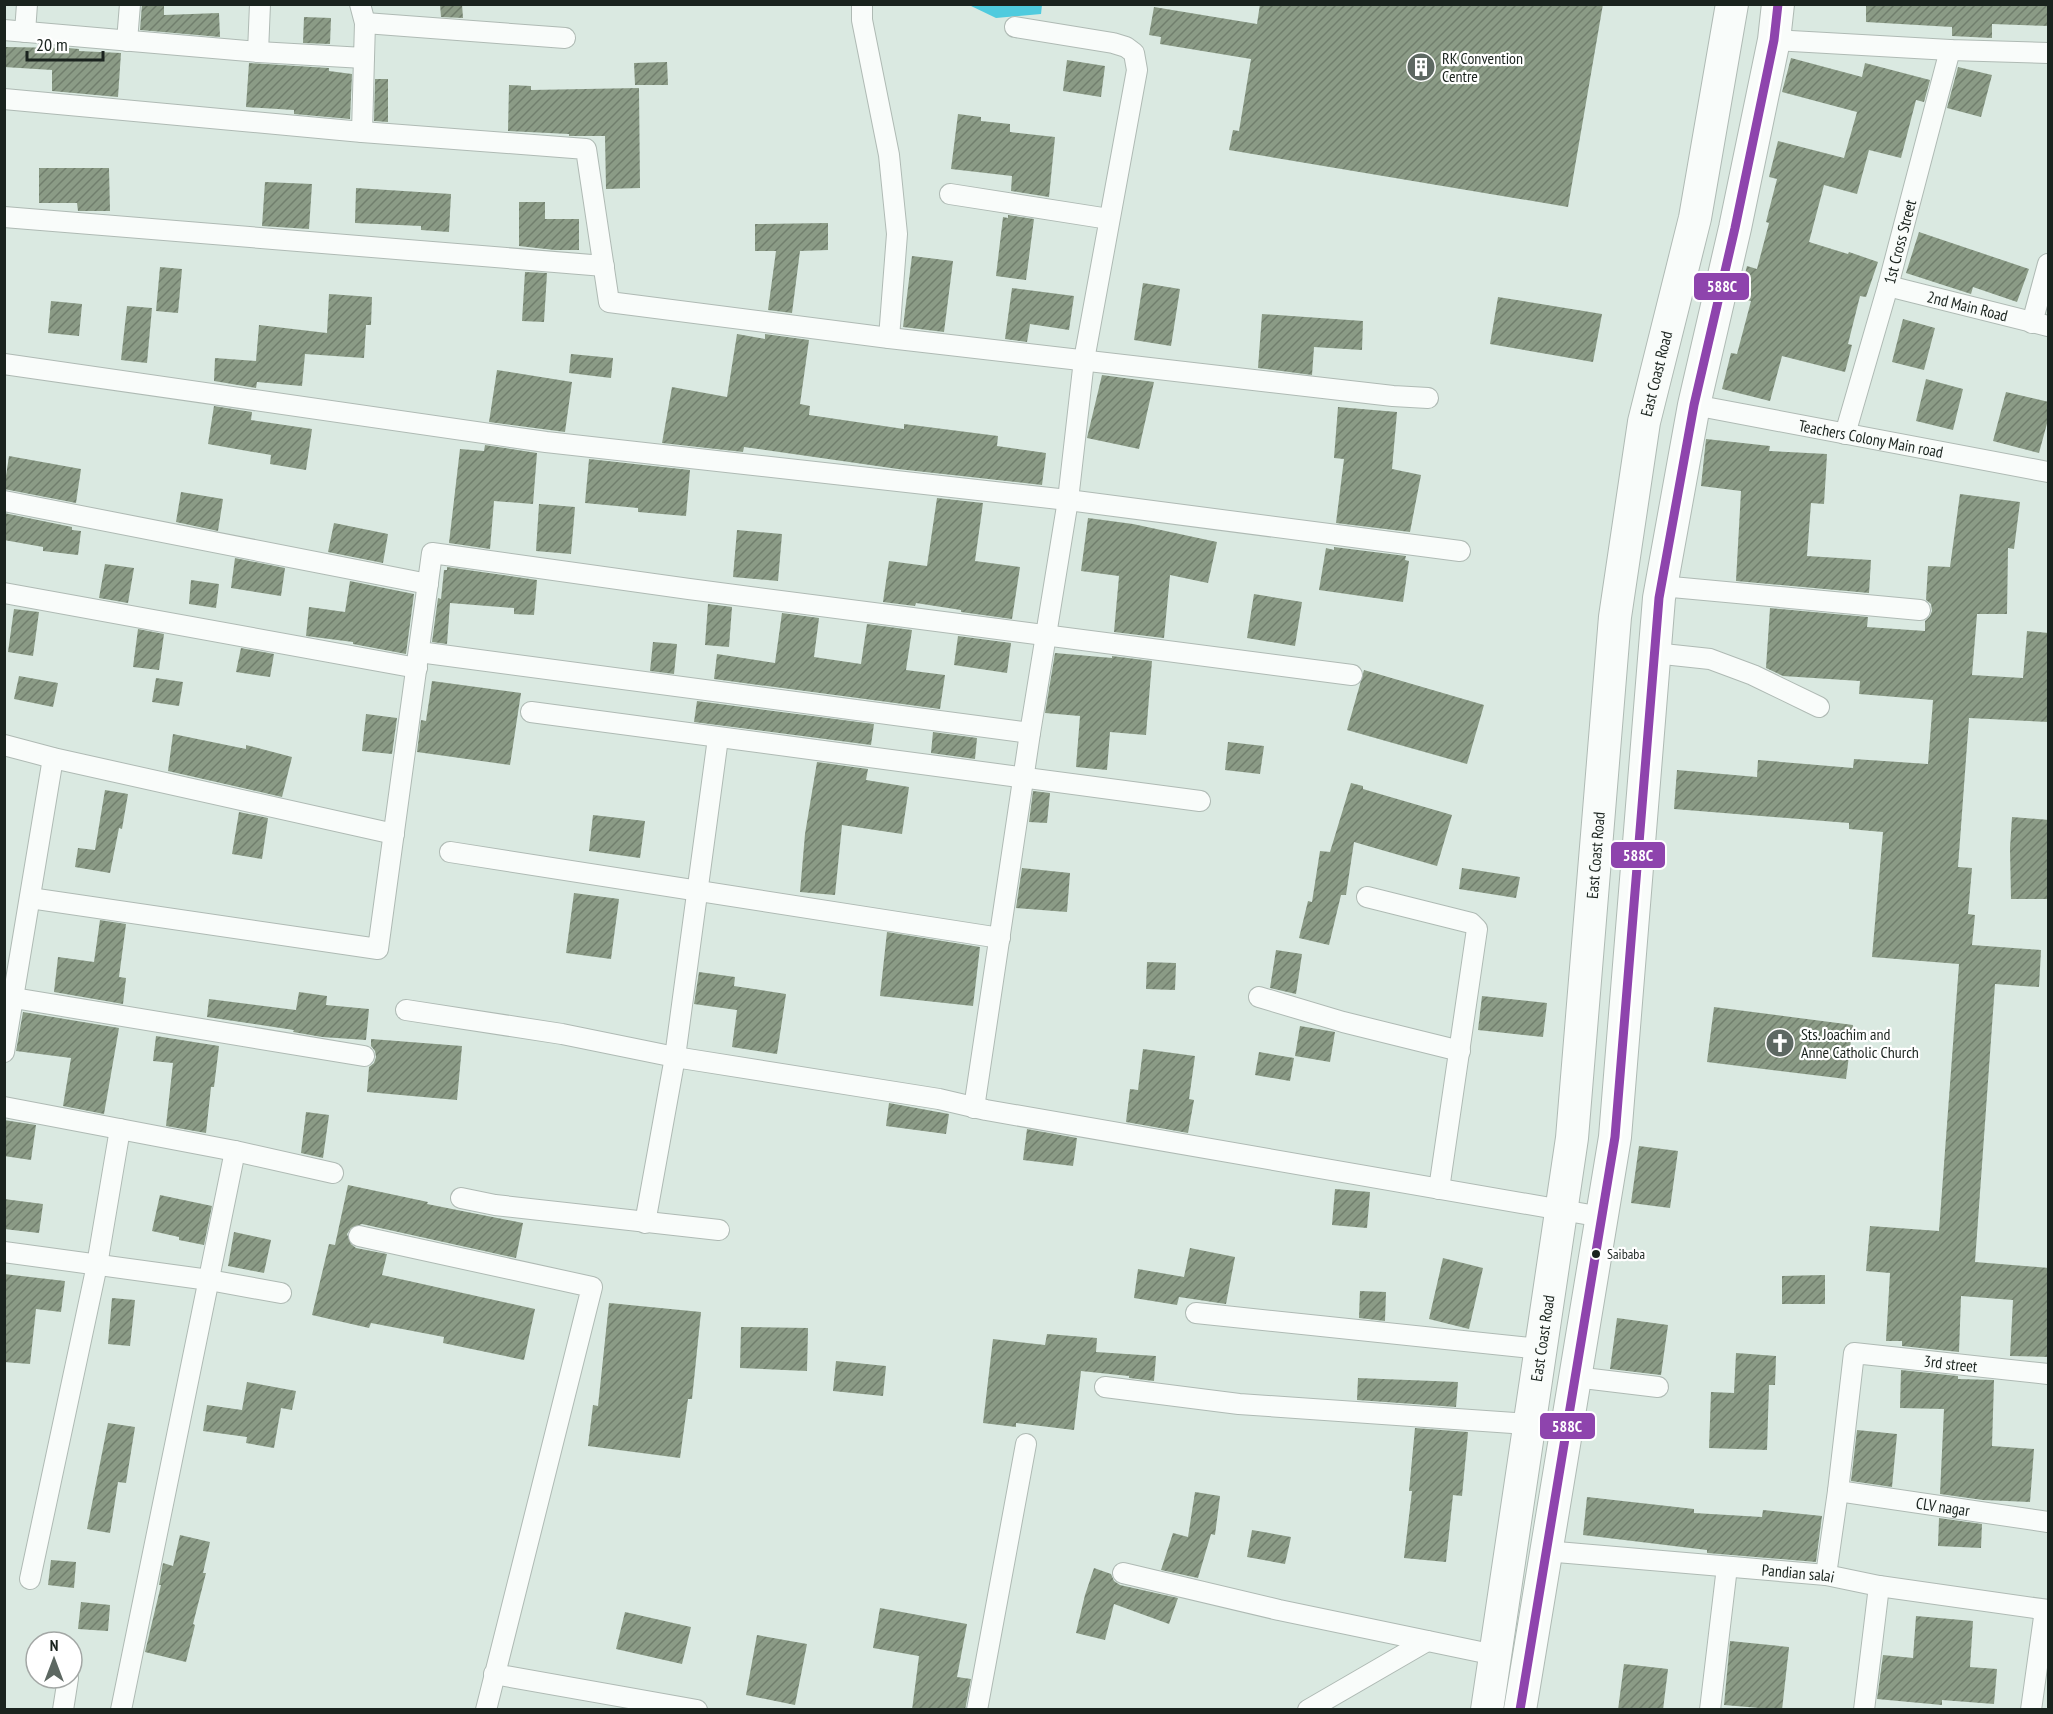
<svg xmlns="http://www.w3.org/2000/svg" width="2053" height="1714" font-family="'PT Sans Narrow',sans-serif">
  <defs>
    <pattern id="building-hatch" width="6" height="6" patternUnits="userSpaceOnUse" patternTransform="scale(1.5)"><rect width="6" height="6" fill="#8b9b86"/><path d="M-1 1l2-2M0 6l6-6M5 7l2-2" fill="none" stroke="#717e6d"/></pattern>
  </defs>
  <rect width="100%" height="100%" fill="#dae9e1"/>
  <path fill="#4fcbde" d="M969 5H1042L1041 14 996 18Z"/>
  <path fill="url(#building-hatch)" d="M142 4H164V15L219 13 220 37 140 30Z
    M440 4H462L463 18 441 17Z
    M1260 4H1603L1568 207 1229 150 1233 130 1239 131 1251 59 1160 44 1161 37 1149 35 1154 7 1257 24Z
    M1866 4H2049V26L1992 24V38L1952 36V27L1866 22Z
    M304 17 331 18 330 44 303 43Z
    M4 47 68 48 79 49V51L121 53 118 97 52 91V70L4 67Z
    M1791 58 1862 77 1865 63 1930 80 1924 102 1916 100 1901 158 1869 150 1857 194 1824 185 1809 242 1848 254 1849 252 1878 262 1866 297 1860 296 1848 344 1852 345 1845 372 1782 356 1770 401 1722 389 1731 353 1737 354 1751 301 1739 298 1747 266 1757 269 1769 223 1766 222 1777 179 1769 177 1778 141 1844 158 1857 112 1782 92Z
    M1067 60 1105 66 1101 97 1063 91Z
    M667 62 668 85H635L634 63Z
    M249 63 329 68V71L352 74 350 119 294 114V110L246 107Z
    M1958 67 1992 75 1981 117 1947 108Z
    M375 79H388V122L374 121Z
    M509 85 531 86V90L639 88 640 188 606 189 605 136H569V134L508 131Z
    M958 114 981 117V121L1010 124V132L1055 137 1049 197 1011 191 1012 176 951 169Z
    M39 168H109L110 211H78L77 203H39Z
    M265 182 312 184 309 229 262 226Z
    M356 188 451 194 449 232 421 230V226L355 223Z
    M519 202H545V219H579V250H555L519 246Z
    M1008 215 1034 219 1026 280 996 276 1003 217 1008 218Z
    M828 223V250L800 251 792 313 768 310 776 251H755V224Z
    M1919 232 2029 269 2017 302 1973 287 1971 294 1906 273Z
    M912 256 953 261 944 332 903 327Z
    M160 267 182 269 178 313 156 311Z
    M525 272 547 273 544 322 522 321Z
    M1143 283 1180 289 1171 346 1134 340Z
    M1012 288 1074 296 1069 330 1030 324 1027 342 1005 339Z
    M329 294 372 297 371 325H366L364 358 305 354 302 386 257 382 256 388 214 381 215 358 256 361 259 325 327 333Z
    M1498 297 1602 314 1593 362 1490 344Z
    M51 301 82 304 79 336 48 333Z
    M127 306 152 308 147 363 121 360Z
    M1262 314 1363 321 1362 350 1314 347 1312 375 1258 368Z
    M1903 319 1935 328 1924 370 1892 362Z
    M737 334 765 339V334L809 340 800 404 810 406 809 415 904 429V424L998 436 997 446 1046 453 1042 485 898 469 744 447 743 452 662 443 672 387 727 397Z
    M571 354 613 358 611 378 569 373Z
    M497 370 572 382 565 432 489 422Z
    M1102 375 1154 382 1139 449 1087 438Z
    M1926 379 1963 389 1953 430 1916 421Z
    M2006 392 2049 402V416L2039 453 1993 441Z
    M214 406 252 412 251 420 312 429 306 470 270 464 271 455 208 444Z
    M1338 407 1397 412 1392 469 1421 475 1410 532 1336 523 1344 459 1334 458Z
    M1706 439 1770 446 1769 451 1827 454 1824 504 1811 503 1807 556 1871 560 1869 593 1736 581 1741 491 1701 486Z
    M485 445 537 453 533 504 494 501 490 549 449 543 460 449 484 451Z
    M9 456 81 469 76 503 4 489Z
    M589 459 690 470 686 516 638 512V508L585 503Z
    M181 492 223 499 218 531 176 522Z
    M1960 494 2020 502 2014 549 2008 548 2007 614H1977L1972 675 2023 678 2027 631 2049 633V722L1969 718 1958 867 1972 868 1968 914 1975 915 1972 945 2041 950 2039 987 1995 984 1975 1262 2049 1268V1357L2010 1356 2013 1300 1961 1296 1959 1352 1902 1346V1341H1886L1890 1273 1866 1271 1870 1226 1939 1231 1959 964 1872 957 1883 832 1849 829V823L1674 809 1677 770 1757 777 1758 760 1853 768 1854 759 1928 764 1933 700 1859 694 1860 681 1783 676 1766 668 1770 608 1868 617 1867 627 1925 631V621L1930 616 1932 611 1931 604 1926 600 1928 566 1950 567Z
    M937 498 983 503 975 561 1020 567 1012 619 961 612V610L916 603 915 606 883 602 889 561 927 566Z
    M539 504 575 507 571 554 536 551Z
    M4 513 72 527V530L81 531 78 555 43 551V547L4 540Z
    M1088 518 1133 524 1217 542 1208 583 1170 575 1164 638 1114 632 1119 576 1081 571Z
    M334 523 388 534 383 563 328 552Z
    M737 530 782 534 778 581 733 577Z
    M1334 547 1406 556 1405 560 1409 561 1403 602 1319 590 1326 548 1334 550Z
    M235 558 285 568 281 596 231 588Z
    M105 564 134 568 128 603 99 598Z
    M447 567 537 580 534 615 514 614V608L450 603 447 644 432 642 438 598 441 599 444 570H447Z
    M191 580 219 584 216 608 189 604Z
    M350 581 414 594 406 654 353 644V642L306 636 309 607 345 612Z
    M1254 594 1302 602 1295 646 1247 638Z
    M708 604 732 607 729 647 705 645Z
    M14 609 39 612 33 656 8 652Z
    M782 613 819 618 814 657 861 664 867 624 912 630 906 670 945 675 940 709 714 679 717 654 775 663Z
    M138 629 164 634 159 670 133 667Z
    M958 636 1011 643 1007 673 954 665Z
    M653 642 677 644 674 674 650 671Z
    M241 648 274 654 270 677 236 672Z
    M1055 653 1112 658V656L1152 661 1146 735 1110 732 1107 770 1076 767 1080 716 1045 713Z
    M1364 670 1484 705 1467 764 1347 730Z
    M19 676 58 683 53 707 14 699Z
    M156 678 183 682 179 706 152 702Z
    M432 681 521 693 510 765 417 752 421 720 426 721Z
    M697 701 874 724 871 745 694 722Z
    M366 714 397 718 392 754 362 751Z
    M933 732 977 738 975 759 931 753Z
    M173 734 246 749V745L292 757 282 797 168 771Z
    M1228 742 1264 746 1260 774 1225 770Z
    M817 762 868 769 866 780 909 787 902 834 842 825 835 895 800 892 805 834Z
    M1351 783 1363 786V789L1452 815 1437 866 1354 842 1346 895H1341L1329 945 1299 938 1308 901 1312 902 1320 851 1330 852Z
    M105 790 128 794 122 829 119 828 110 873 75 867 78 848 95 850Z
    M1033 791 1050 793 1047 823 1029 822Z
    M239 812 268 818 262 859 232 854Z
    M593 815 645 821 640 858 589 851Z
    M2012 817 2049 820V899H2011L2010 848Z
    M1022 868 1070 873 1067 912 1016 908Z
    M1462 868 1520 877 1516 898 1459 889Z
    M574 893 619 899 611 959 566 953Z
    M100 920 126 924 119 977 126 978 123 1004 54 992 58 957 94 962Z
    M887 932 980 947 973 1006 880 996Z
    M1276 950 1302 954 1296 994 1270 988Z
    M1147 962 1176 963 1175 990 1146 989Z
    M699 972 735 977 734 986 786 994 777 1054 732 1047 737 1010 694 1004Z
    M299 992 327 996 326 1005 369 1009 366 1040 322 1037 293 1032 294 1030 207 1017 209 999 296 1010Z
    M1482 996 1547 1003 1543 1037 1478 1030Z
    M1714 1007 1853 1025 1846 1079 1707 1062Z
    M23 1012 119 1028 104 1114 63 1106 71 1058 16 1051Z
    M1300 1026 1335 1032 1330 1062 1295 1056Z
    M156 1036 219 1046 214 1087H211L206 1133 166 1126 173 1063 153 1061Z
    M371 1039 462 1046 457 1100 367 1092 369 1067 374 1063 376 1057 375 1051 371 1046Z
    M1143 1049 1195 1056 1189 1099 1194 1100 1188 1133 1126 1122 1130 1089 1138 1090Z
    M1259 1052 1294 1058 1290 1081 1255 1075Z
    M889 1103 949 1114 946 1134 886 1126Z
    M306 1112 329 1115 323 1158 301 1153Z
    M4 1120 36 1125 31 1160 4 1156Z
    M1027 1129 1077 1138 1073 1166 1023 1160Z
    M1639 1146 1678 1151 1670 1208 1631 1203Z
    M348 1185 428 1202 427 1204 523 1223 516 1258 362 1224 351 1228 347 1234 351 1244 356 1248 387 1254 382 1275 535 1309 524 1360 443 1343 444 1337 371 1323 369 1328 312 1315 329 1244 335 1245Z
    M1335 1189 1370 1192 1367 1228 1332 1225Z
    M160 1195 212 1206 204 1245 179 1240V1237L152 1231Z
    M4 1199 43 1204 39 1233 4 1229Z
    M234 1232 271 1240 264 1273 228 1266Z
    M1190 1248 1235 1257 1226 1304 1179 1297 1177 1305 1134 1298 1138 1269 1184 1277Z
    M1443 1258 1483 1268 1469 1329 1429 1319Z
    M4 1274 65 1281 61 1312 36 1309 30 1364 4 1362Z
    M1825 1275V1304H1782V1276Z
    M1360 1291 1386 1292 1385 1321 1359 1318Z
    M112 1298 135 1300 130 1346 108 1344Z
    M609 1303 701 1312 692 1399H688L680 1458 588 1446 593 1405 598 1406Z
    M1617 1318 1668 1325 1661 1375 1610 1369Z
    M741 1327 808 1328 807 1371 740 1368Z
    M1047 1334 1097 1338 1096 1352 1156 1356 1154 1381 1129 1378V1376L1081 1371 1074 1430 1016 1423V1427L983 1423 993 1339 1045 1345Z
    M1736 1353 1776 1356 1775 1385H1769L1767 1450 1709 1448 1711 1392 1734 1393Z
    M836 1361 886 1366 883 1396 833 1391Z
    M1901 1370 1958 1376V1379L1994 1380 1992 1446 2034 1449 2030 1502 1983 1500 1940 1494 1944 1409 1900 1408Z
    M1358 1378 1458 1382 1456 1407 1357 1400Z
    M247 1382 296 1391 292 1410 281 1408 274 1448 246 1443 247 1437 203 1431 207 1405 242 1410Z
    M108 1423 135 1427 126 1483 118 1482 110 1533 87 1529Z
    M1415 1428 1468 1432 1462 1496 1453 1495 1446 1562 1404 1558 1412 1491H1409Z
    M1857 1430 1897 1434 1892 1487 1851 1481Z
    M1195 1492 1220 1496 1215 1535 1211 1534 1198 1578 1161 1570 1173 1533 1188 1537Z
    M1587 1497 1694 1509V1513L1762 1517 1763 1510 1822 1516 1816 1562 1707 1553V1550L1583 1535Z
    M1939 1518 1982 1524 1981 1548 1938 1546Z
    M1252 1530 1291 1537 1285 1564 1247 1557Z
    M180 1535 210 1542 203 1573H206L193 1624 195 1625 186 1662 145 1652 161 1585H159L163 1563 173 1566Z
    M51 1560 76 1562 74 1588 48 1585Z
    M1094 1568 1111 1574 1114 1581 1120 1585 1178 1598 1169 1624 1114 1604 1105 1640 1076 1633 1085 1595Z
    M81 1602 110 1605 108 1631 78 1629Z
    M880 1608 967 1624 957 1677 971 1679 965 1710H912L919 1656 873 1648Z
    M625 1612 691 1627 682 1664 616 1649Z
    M1916 1616 1973 1621 1970 1667 1997 1669 1994 1704 1942 1700V1705L1877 1699 1883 1655 1913 1658Z
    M757 1635 807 1644 795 1705 746 1695Z
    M1730 1641 1789 1647 1782 1710 1724 1705Z
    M1624 1664 1668 1669 1663 1710H1618Z"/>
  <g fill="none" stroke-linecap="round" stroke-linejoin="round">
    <g stroke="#afbab4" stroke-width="22">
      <g id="minor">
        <path d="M862 4V20L889 155 897 234 889 338"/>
        <path d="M365 23 565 38"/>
        <path d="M4 30 258 52 364 58 365 23 360 4"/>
        <path d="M25 32 27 4"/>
        <path d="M1774 40 1950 50 2048 53"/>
        <path d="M127 41 130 4"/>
        <path d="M258 52 260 4"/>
        <path d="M4 99 362 132 586 149 609 302 889 338 1393 396 1428 398"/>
        <path d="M362 132 364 58"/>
        <path d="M950 194 1109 219"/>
        <path d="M4 217 604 266"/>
        <path id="s1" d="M1888 286 2048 326"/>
        <path d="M2032 323 2048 264"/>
        <path d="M4 364 546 442 1068 500 1460 551"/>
        <path id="s2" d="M1694 405 2048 472"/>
        <path id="s3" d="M1845 434 1888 286 1950 50"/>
        <path d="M4 501 428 584"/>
        <path d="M1661 586 1920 610"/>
        <path d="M4 593 417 668"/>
        <path d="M419 652 1030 733"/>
        <path d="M1654 653 1710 659 1753 675 1819 707"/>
        <path d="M531 712 1200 801"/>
        <path d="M4 745 53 758 394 834"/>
        <path d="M450 852 1000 938"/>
        <path d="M1367 897 1471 923 1477 929 1439 1189"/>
        <path d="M30 898 378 949 432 553 689 589 1352 675"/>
        <path d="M1259 997 1343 1022 1460 1051"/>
        <path d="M14 998 364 1056"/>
        <path d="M406 1010 562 1034 675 1057 939 1099 986 1110 1602 1217"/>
        <path d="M4 1052 53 758"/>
        <path d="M4 1107 235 1151 333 1173"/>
        <path d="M974 1108 1030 733 1068 500 1084 360 1137 70 1134 53 1126 47 1113 43 1015 27"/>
        <path d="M461 1198 495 1205 719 1230"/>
        <path d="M645 1223 675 1057 718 738"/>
        <path d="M359 1236 592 1287 486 1710"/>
        <path d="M4 1252 209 1280 281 1293"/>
        <path d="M1196 1313 1540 1349"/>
        <path d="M1575 1377 1658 1387"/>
        <path d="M1105 1387 1239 1404 1528 1424"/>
        <path id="s4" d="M1838 1491 2048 1522"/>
        <path id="s5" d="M1545 1551 1826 1575 1879 1586 2048 1610"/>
        <path d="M1123 1573 1279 1610 1495 1655"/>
        <path id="s6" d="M1826 1575 1838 1491 1854 1353 2048 1374"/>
        <path d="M30 1579 97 1265 120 1129"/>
        <path d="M494 1674 697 1710"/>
        <path d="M63 1710 68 1678"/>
        <path d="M121 1710 235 1151"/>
        <path d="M977 1710 1026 1444"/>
        <path d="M1308 1710 1427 1641"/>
        <path d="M1710 1710 1727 1567"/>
        <path d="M1864 1710 1879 1586"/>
        <path d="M2031 1710 2045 1610"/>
      </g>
    </g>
    <g stroke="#afbab4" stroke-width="34">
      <g id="primary">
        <path id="s7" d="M1487 1710 1572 1138 1615 617 1644 422 1695 218 1732 4"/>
        <path d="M1520 1710 1615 1137 1659 598 1694 405 1735 228 1774 40 1778 4"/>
      </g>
    </g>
    <use href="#minor" stroke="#f9fcfa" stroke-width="20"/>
    <use href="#primary" stroke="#f9fcfa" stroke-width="32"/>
    <g stroke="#fff" stroke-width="14">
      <path id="bus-1" d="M1520 1710 1615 1137 1659 598 1694 405 1735 228 1774 40 1778 4"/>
    </g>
    <use href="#bus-1" stroke="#8e44ad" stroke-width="9"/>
  </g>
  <defs>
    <g id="building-disc" transform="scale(1.5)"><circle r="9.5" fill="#5d6862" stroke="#fff"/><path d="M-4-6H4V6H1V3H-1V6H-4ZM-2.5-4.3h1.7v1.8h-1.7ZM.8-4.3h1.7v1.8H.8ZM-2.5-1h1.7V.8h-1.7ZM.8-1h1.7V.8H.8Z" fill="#fff"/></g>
    <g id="church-disc" transform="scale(1.5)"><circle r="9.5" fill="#5d6862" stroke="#fff"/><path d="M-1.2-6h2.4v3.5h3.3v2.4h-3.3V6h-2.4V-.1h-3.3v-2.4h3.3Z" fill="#fff"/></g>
  </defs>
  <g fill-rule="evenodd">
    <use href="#building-disc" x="1421" y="67"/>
    <use href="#church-disc" x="1780" y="1043"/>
  </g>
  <circle fill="#1a231e" stroke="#fff" stroke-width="2" cx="1596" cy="1254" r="5"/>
  <g text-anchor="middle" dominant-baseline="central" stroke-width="4.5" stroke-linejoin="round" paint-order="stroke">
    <g font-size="14" fill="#1a231e" stroke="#fff" text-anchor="start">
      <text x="1607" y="1254">Saibaba</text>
    </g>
    <g font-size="16" fill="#1a231e" stroke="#fff" text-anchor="start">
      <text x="1442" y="58">RK Convention<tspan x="1442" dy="18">Centre</tspan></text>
      <text x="1801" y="1034">Sts. Joachim and<tspan x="1801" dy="18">Anne Catholic Church</tspan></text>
    </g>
    <g font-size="16" fill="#1a231e" stroke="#fff">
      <text stroke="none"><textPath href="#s3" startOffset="200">1st Cross Street</textPath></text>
      <text stroke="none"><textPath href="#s1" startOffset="82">2nd Main Road</textPath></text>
      <text stroke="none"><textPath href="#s7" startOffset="1348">East Coast Road</textPath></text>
      <text stroke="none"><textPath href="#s2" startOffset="180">Teachers Colony Main road</textPath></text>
      <text stroke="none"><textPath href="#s7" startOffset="862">East Coast Road</textPath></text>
      <text stroke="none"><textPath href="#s7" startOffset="376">East Coast Road</textPath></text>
      <text stroke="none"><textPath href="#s6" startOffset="321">3rd street</textPath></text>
      <text stroke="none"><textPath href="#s4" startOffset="106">CLV nagar</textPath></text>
      <text stroke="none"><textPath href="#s5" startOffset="254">Pandian salai</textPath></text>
    </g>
  </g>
  <g stroke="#fff" stroke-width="2">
    <rect x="1693" y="272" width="57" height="29" rx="6" fill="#8e44ad"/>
    <rect x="1610" y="841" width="56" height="28" rx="6" fill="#8e44ad"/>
    <rect x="1539" y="1412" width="57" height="28" rx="6" fill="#8e44ad"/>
  </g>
  <g font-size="16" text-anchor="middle" font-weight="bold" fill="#fff">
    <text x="1722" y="292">588C</text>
    <text x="1638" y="861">588C</text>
    <text x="1567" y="1432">588C</text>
  </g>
  <rect width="2053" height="1714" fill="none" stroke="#1a231e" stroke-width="12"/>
  <g transform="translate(54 1660)"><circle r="28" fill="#ffffff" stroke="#a3a7a5" stroke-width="1.5"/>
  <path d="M0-4.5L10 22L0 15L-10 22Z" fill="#5d6862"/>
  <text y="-9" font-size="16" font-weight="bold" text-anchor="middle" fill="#1a231e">N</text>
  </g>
  <path d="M27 51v9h76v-9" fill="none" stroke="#1a231e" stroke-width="3"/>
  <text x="36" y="51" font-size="18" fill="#1a231e" stroke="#ffffff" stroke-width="4.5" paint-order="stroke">20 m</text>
</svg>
